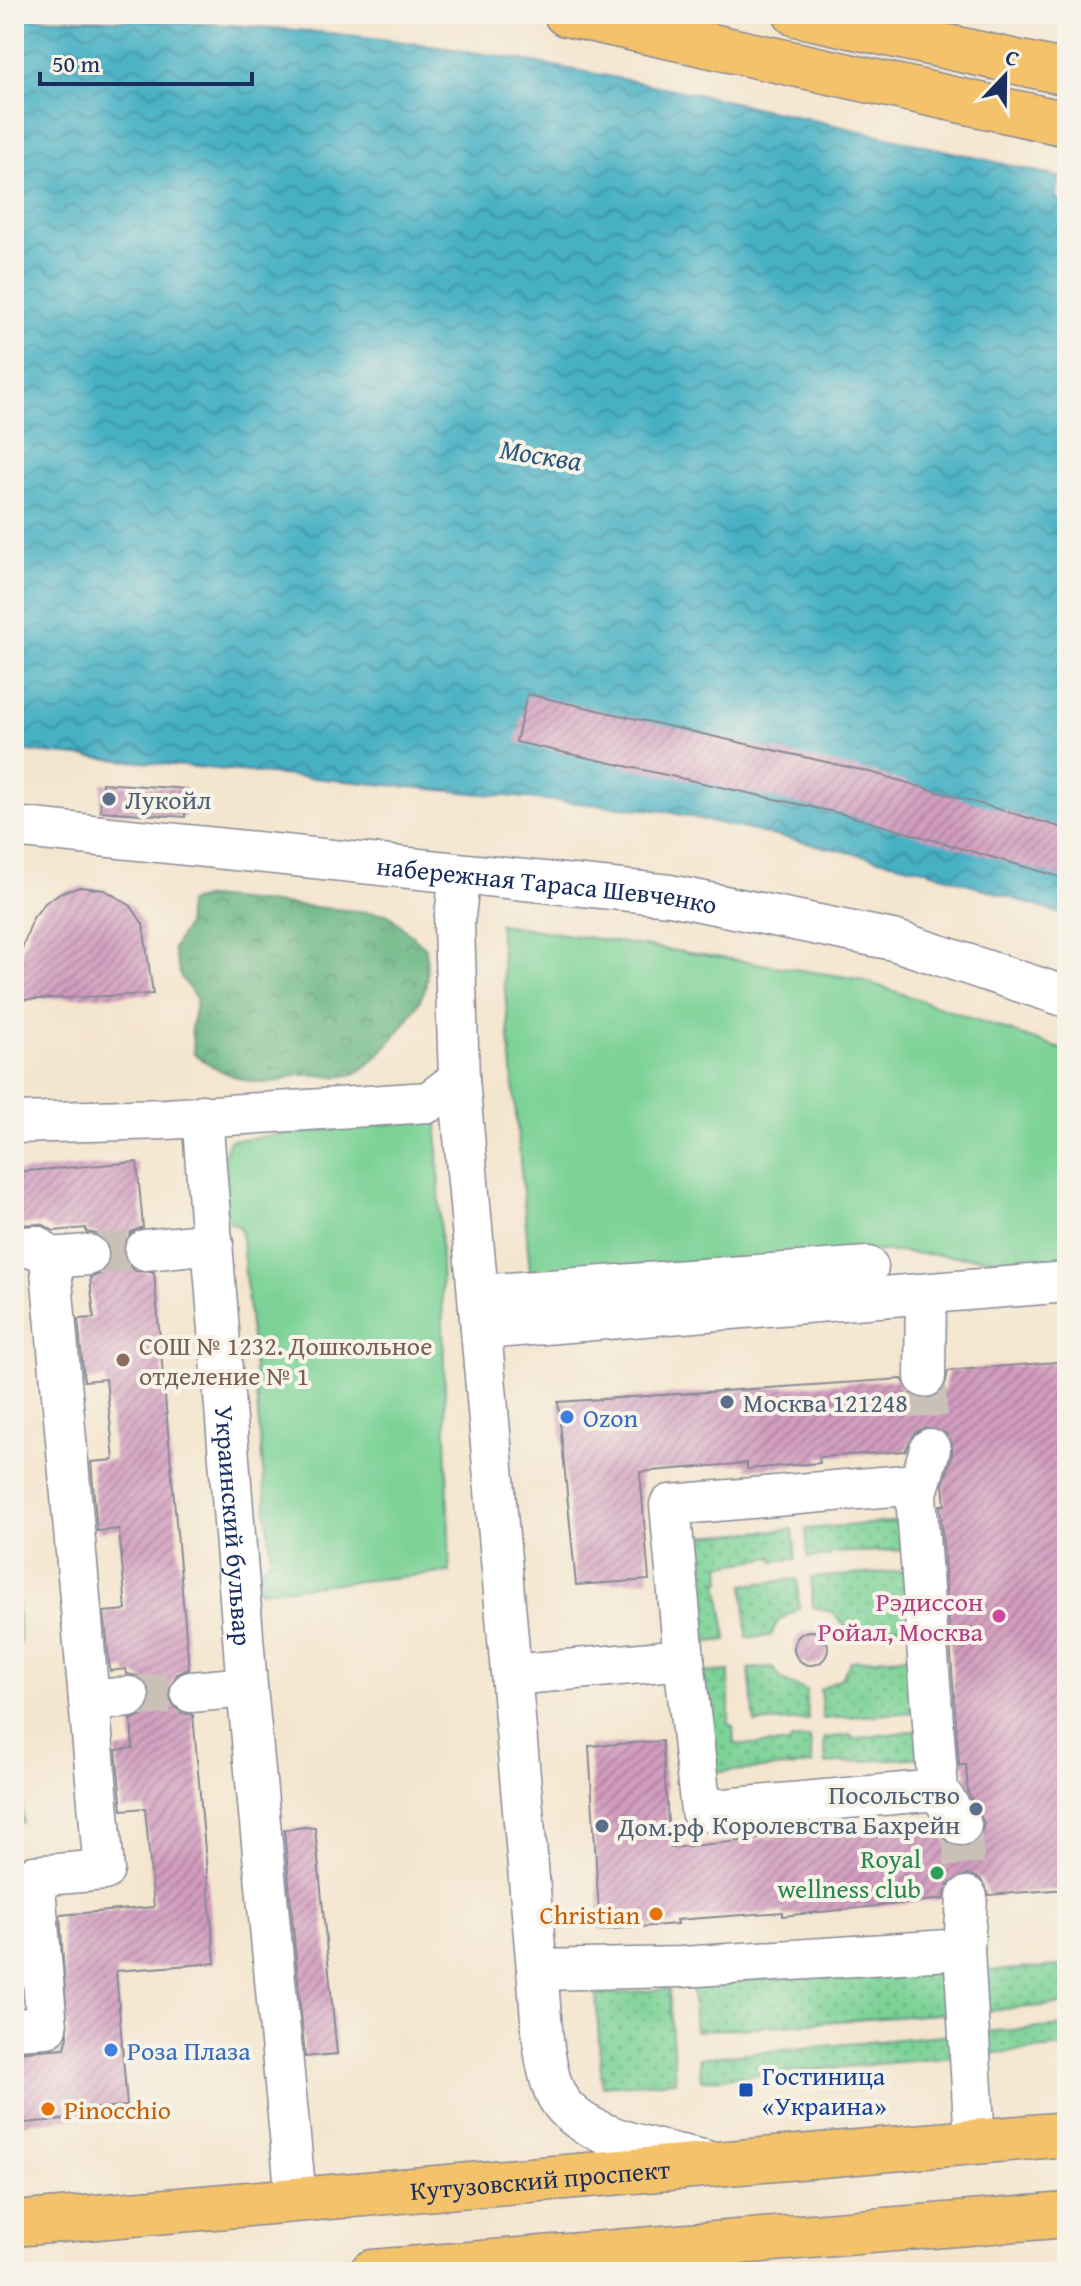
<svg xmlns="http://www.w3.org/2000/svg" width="1081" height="2286" font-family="'Gentium Book Plus',serif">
  <defs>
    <pattern id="grass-dots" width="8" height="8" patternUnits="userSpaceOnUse" patternTransform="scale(2)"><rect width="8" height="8" fill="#7bd296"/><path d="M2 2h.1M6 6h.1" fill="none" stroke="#64ab7e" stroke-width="1.8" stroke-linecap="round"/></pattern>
    <pattern id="forest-crowns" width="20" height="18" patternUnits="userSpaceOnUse" patternTransform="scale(2)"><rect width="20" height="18" fill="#64b47f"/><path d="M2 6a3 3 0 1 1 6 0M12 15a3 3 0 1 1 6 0" fill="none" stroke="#52936b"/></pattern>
    <pattern id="water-waves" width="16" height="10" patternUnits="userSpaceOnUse" patternTransform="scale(2)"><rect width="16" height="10" fill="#46b1c4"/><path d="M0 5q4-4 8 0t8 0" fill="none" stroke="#3a90a2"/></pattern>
    <pattern id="building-hatch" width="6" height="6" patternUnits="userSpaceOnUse" patternTransform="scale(2)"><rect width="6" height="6" fill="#d29cbe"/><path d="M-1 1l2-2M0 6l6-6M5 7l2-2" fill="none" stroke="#aa809e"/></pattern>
  </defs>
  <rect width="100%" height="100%" fill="#f7f3e8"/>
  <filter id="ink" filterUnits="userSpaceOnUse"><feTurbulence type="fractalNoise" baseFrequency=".0125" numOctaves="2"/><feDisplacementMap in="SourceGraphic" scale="16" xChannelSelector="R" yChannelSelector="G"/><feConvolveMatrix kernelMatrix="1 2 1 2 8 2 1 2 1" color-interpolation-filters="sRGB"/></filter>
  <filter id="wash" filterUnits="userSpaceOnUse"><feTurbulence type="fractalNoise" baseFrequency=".006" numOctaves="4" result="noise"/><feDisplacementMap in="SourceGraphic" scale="32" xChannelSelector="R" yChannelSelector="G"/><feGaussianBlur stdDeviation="1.8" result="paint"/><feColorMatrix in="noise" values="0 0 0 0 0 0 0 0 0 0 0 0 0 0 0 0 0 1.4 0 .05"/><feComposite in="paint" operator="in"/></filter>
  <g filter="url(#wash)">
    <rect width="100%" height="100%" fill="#f4e5ce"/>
    <path fill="url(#grass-dots)" stroke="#4b807a" stroke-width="2" d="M904 1521 907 1550 830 1553V1556L808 1558 806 1529Z
      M793 1529 796 1559 774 1561 773 1557 721 1565 722 1581 718 1582 727 1640 696 1643 688 1537Z
      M903 1571 912 1625 848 1630 832 1612 813 1607 811 1578Z
      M797 1579 799 1608 778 1621 770 1636 747 1638 744 1585Z
      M914 1656 915 1712 823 1719 820 1690 842 1677 851 1661Z
      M772 1667 782 1680 806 1691 808 1720 755 1723 749 1669Z
      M729 1671V1725H733L734 1744H790L791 1740 810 1738 812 1765 707 1773 699 1673Z
      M920 1730 923 1757 826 1764 824 1738 851 1735 852 1739Z
      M950 1966 953 2013 695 2031 692 1984Z
      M1060 1966 1067 1969V2004L980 2011 977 1972Z
      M669 1989 675 2081 602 2086 596 1995Z
      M1067 2026V2047L986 2054 984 2032Z
      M952 2034 954 2057 701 2080 699 2058Z"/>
    <path fill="url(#forest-crowns)" stroke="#40726e" stroke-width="2" d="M208 897 388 914 426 948C426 961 429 979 424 991 417 1011 373 1068 353 1074 337 1080 315 1073 298 1075 288 1077 278 1083 268 1083 240 1083 217 1070 194 1054L191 1028 197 1000 181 977 173 949 186 926 188 902Z"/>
    <path fill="#7bd296" stroke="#4b807a" stroke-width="2" d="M499 924 859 979 1067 1051V1264L880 1251 530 1272Z
      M437 1119 450 1572 259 1591 258 1570 271 1558 241 1228 223 1218 219 1170 230 1140Z
      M14 1554 20 1641 14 1654Z
      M19 1773 23 1822 14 1823V1774Z"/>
    <path fill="url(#water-waves)" stroke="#307091" stroke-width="2" d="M14 18C149 19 286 25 419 44 635 75 847 128 1060 177L1056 199 1067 202V916L923 869 664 811 14 750Z"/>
    <g id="blocks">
      <path fill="url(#building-hatch)" d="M527 694 870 772 1067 829V879L843 814 516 742Z
        M102 783 187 789 185 817 100 811Z
        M80 887 105 890 131 906 143 924 153 994 14 1000V972L33 918 45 903 60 893Z
        M137 1162 143 1227 131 1232 122 1252 126 1263 135 1271 154 1272 189 1669 177 1674 168 1693 173 1706 182 1713 193 1715 215 1963 116 1971 127 2106 88 2109 89 2117 14 2124V2052L65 2048 68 2036 60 1915 154 1907 145 1808 122 1810 116 1750 133 1748 131 1720 142 1716 150 1707 152 1694 147 1683 138 1676 127 1674 126 1669 110 1671 104 1612 126 1610 119 1529 97 1531 91 1462 114 1460 106 1379 84 1381 78 1319 94 1318 90 1278 100 1274 108 1266 111 1252 106 1241 97 1234 86 1232V1228L54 1231 42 1224 14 1225V1172Z
        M1067 1361V1889L989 1895 980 1878 968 1874 948 1884 944 1899 783 1916V1912L676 1920 677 1924 600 1930 589 1746 662 1741 670 1848 849 1830 850 1834 935 1827 950 1845 963 1848 981 1836 984 1823 968 1793 966 1765H959L940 1505H945L943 1485 952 1455V1443L946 1433 925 1427 914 1433 905 1451 819 1457 820 1463 747 1469V1463L640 1472 649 1580 576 1585 558 1402 902 1379 913 1396 926 1400 944 1389 948 1371Z
        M794 1648a17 17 0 1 1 34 0a17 17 0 1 1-34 0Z
        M304 1827 315 1828 337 2054 305 2057 284 1830Z"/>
    </g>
  </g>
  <g filter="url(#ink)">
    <use href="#blocks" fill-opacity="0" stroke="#888a96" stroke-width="2"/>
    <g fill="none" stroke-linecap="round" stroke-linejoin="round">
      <path stroke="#c9c1b8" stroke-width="40" stroke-dasharray="40 20" stroke-linecap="butt" d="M88 1255 145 1250
        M925 1377 930 1449
        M129 1697 191 1692
        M961 1825 967 1897"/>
      <g stroke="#888a96" stroke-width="43">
        <g id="minor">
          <path id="s1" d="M14 827 670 895 893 940 1067 997"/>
          <path d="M460 874 454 924 459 1079 537 1970C541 2005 541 2069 558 2098 582 2139 661 2150 703 2160"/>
          <path id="s2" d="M202 1115 247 1687 296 2199"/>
          <path d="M14 1123 167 1119 429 1102 459 1079"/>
          <path d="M14 1248 36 1246 50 1258"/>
          <path d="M145 1250 213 1243"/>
          <path d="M479 1295 868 1267"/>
          <path d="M482 1329 1067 1282"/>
          <path d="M925 1377 926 1294"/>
          <path d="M916 1496 930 1449"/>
          <path d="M684 1659 670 1505 905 1485 916 1496 938 1790"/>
          <path d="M512 1675 684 1659 701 1811 938 1790 961 1825"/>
          <path d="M191 1692 247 1687"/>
          <path d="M89 1701 129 1697"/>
          <path d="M967 1897 964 1949 975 2142"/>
          <path d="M537 1970 681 1967 964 1949"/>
          <path d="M14 2029 47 2027 34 1876 104 1870 50 1258 88 1255"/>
        </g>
      </g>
      <g stroke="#888a96" stroke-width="47">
        <g id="major">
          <path d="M566 14 1067 124"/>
          <path d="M796 14 1067 73"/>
          <path id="s3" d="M14 2224 1067 2134"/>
          <path d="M372 2272 1067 2215"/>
        </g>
      </g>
      <use href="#minor" stroke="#fff" stroke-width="40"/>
      <use href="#major" stroke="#f4c26a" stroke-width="44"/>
    </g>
  </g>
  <g fill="#5c6f8a" stroke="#f7f3e8" stroke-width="3">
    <circle cx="109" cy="799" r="8"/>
    <circle cx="727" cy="1402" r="8"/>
    <circle cx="976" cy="1809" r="8"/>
    <circle cx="602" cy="1826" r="8"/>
  </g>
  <circle fill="#8d6e63" stroke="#f7f3e8" stroke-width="3" cx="123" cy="1360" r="8"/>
  <g fill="#3f7fe0" stroke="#f7f3e8" stroke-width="3">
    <circle cx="567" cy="1417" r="8"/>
    <circle cx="111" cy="2050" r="8"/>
  </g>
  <circle fill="#d1479c" stroke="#f7f3e8" stroke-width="3" cx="999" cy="1616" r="8"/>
  <circle fill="#2e9e5b" stroke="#f7f3e8" stroke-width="3" cx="937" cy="1873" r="8"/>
  <g fill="#e8710a" stroke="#f7f3e8" stroke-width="3">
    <circle cx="656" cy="1914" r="8"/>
    <circle cx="48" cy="2109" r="8"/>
  </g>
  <rect fill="#1a4fb4" stroke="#f7f3e8" stroke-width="3" x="738" y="2082" width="16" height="16" rx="4"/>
  <g text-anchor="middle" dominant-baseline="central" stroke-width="8" stroke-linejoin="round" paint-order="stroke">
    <g font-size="26" fill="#4e5e75" stroke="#f7f3e8" text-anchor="start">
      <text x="125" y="799">Лукойл</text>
      <text x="743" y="1402">Москва 121248</text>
      <text x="960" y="1794" text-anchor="end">Посольство<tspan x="960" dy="30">Королевства Бахрейн</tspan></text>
      <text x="618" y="1826">Дом.рф</text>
    </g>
    <g font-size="26" fill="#1b2f5e" stroke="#f7f3e8">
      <text stroke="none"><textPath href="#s1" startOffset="536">набережная Тараса Шевченко</textPath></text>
      <text stroke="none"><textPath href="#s2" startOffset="412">Украинский бульвар</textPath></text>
      <text stroke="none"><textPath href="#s3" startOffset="528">Кутузовский проспект</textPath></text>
    </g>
    <g font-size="26" fill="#785e54" stroke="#f7f3e8" text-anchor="start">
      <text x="139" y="1345">СОШ № 1232. Дошкольное<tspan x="139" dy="30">отделение № 1</tspan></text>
    </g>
    <g font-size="26" fill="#366cbe" stroke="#f7f3e8" text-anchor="start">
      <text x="583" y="1417">Ozon</text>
      <text x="127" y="2050">Роза Плаза</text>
    </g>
    <g font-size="26" fill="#b23c85" stroke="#f7f3e8" text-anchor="end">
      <text x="983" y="1601">Рэдиссон<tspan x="983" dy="30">Ройал, Москва</tspan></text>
    </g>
    <g font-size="26" fill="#27864d" stroke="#f7f3e8" text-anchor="end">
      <text x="921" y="1858">Royal<tspan x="921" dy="30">wellness club</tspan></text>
    </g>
    <g font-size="26" fill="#c56008" stroke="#f7f3e8" text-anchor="end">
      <text x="640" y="1914">Christian</text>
      <text x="64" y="2109" text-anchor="start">Pinocchio</text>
    </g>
    <g font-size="26" fill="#164399" stroke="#f7f3e8" text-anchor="start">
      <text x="762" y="2075">Гостиница<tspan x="762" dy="30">«Украина»</tspan></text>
    </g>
    <g font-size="28" font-style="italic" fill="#28567d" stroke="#f7f3e8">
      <text transform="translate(541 454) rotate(9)">Москва</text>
    </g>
  </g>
  <rect width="1081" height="2286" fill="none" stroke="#f7f3e8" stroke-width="48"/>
  <g transform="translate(1005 76) rotate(22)" stroke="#f7f3e8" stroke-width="6" paint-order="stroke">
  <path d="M0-6L14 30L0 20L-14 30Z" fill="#1b2f5e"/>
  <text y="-12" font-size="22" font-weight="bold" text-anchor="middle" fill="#1b2f5e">С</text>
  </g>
  <path d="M40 72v12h212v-12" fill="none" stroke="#1b2f5e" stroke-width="4"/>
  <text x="52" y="72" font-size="24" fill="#1b2f5e" stroke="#f7f3e8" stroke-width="6" paint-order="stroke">50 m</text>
</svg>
